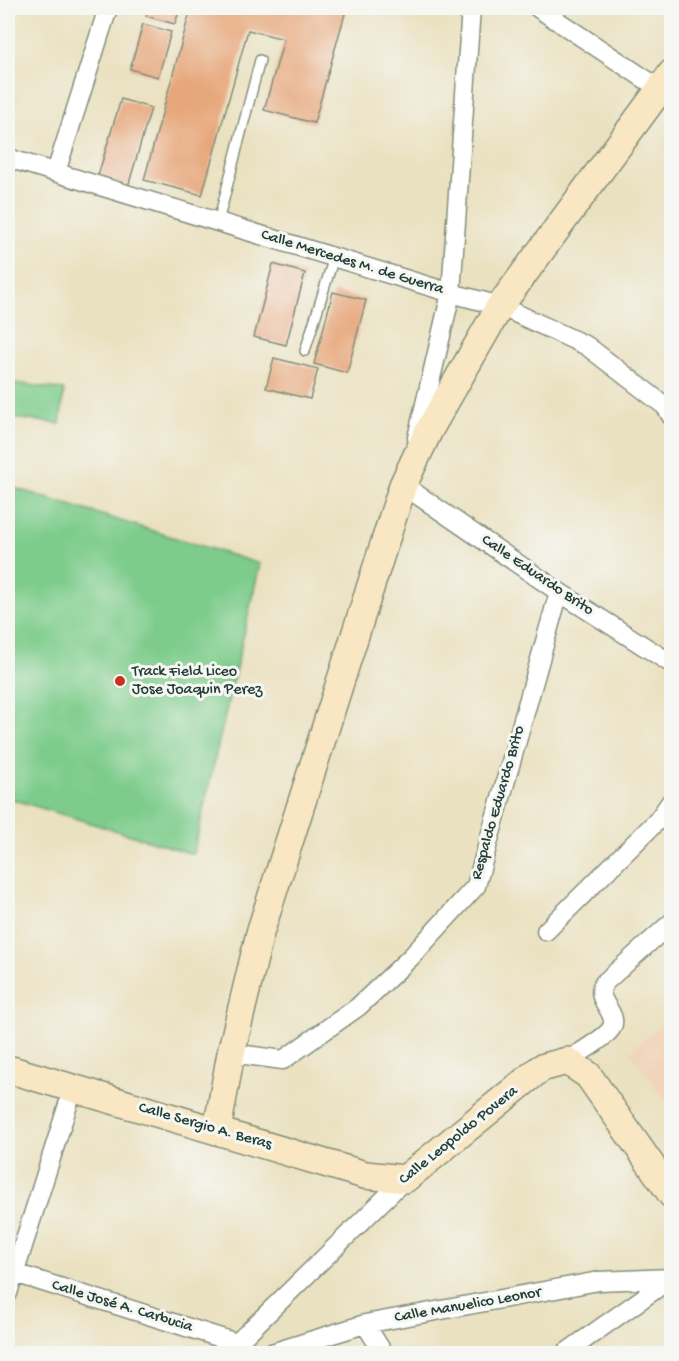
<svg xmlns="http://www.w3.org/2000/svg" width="679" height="1361" font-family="'Gochi Hand',sans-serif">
  <rect width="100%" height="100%" fill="#f6f6f2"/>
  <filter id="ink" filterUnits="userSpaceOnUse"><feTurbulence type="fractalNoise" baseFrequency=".0167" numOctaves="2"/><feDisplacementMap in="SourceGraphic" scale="12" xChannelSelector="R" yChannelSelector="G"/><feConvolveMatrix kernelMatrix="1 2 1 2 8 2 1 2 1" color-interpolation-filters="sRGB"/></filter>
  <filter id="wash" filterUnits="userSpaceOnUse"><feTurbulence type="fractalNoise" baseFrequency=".008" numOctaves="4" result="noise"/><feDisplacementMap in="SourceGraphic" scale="24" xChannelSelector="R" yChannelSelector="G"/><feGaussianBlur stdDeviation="1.35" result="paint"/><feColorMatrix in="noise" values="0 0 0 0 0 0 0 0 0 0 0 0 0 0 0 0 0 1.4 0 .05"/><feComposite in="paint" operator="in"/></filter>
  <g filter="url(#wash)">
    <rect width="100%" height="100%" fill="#eae1c0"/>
    <path fill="#f0d5bc" d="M671 1016V1108L630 1052Z"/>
    <path fill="#7dcc8b" stroke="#4e8460" stroke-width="1.5" d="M8 382 64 390 60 424 8 417Z
      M8 486 260 564 193 854 8 798Z"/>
    <g id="blocks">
      <path fill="#e7a77b" d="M149 8H180L175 24 146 16Z
        M191 8H335L346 10 314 123 264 110 284 39 248 30 202 195 144 180Z
        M143 24 171 32 158 77 130 69Z
        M121 99 151 108 128 187 97 179Z
        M273 264 305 273 286 345 254 337Z
        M333 292 366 300 347 373 314 364Z
        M274 358 318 369 310 399 266 388Z"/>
    </g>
  </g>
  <g filter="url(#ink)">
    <use href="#blocks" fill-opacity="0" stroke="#848f7a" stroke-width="1.5"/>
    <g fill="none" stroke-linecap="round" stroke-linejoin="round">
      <g stroke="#848f7a" stroke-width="12">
        <path id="lane" d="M218 222 260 60
          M305 351 334 257"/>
      </g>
      <g stroke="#848f7a" stroke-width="21">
        <path id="street" d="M538 8 672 97
          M8 158 451 293 500 306 587 346 665 406 672 417
          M56 172 108 8
          M417 438 451 293 471 8
          M403 485 559 592 672 664
          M546 931 658 820 672 800
          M231 1053 283 1060 358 1007 411 957 476 886 559 592
          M567 1061C577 1054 608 1037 612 1027 619 1012 593 1000 604 983L672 922
          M8 1271 237 1343
          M8 1293 73 1089
          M365 1324 384 1354
          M233 1354 237 1343 405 1179
          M268 1354 365 1324 599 1281 671 1278
          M564 1354 670 1279"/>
      </g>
      <g stroke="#848f7a" stroke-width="30">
        <path id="secondary" d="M8 1069 365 1175 405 1179 541 1068 567 1061 588 1075 672 1195
          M217 1130 231 1053 260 933 403 485 429 430 500 306 672 73"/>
      </g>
      <use href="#lane" stroke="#fff" stroke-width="9"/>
      <use href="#street" stroke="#fff" stroke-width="18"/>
      <use href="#secondary" stroke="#f9e7c3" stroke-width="27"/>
    </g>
  </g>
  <circle fill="#c8321e" stroke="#f6f6f2" stroke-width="2" cx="120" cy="681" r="6"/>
  <g text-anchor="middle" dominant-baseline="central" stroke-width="6" stroke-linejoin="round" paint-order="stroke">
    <g font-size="16" fill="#1f3d34" stroke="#f6f6f2">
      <text transform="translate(352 263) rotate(17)">Calle Mercedes M. de Guerra</text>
      <text transform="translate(537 576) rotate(34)">Calle Eduardo Brito</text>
      <text transform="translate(499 803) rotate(-74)">Respaldo Eduardo Brito</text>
      <text transform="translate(205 1127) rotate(16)">Calle Sergio A. Beras</text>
      <text transform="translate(459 1136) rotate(-39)">Calle Leopoldo Povera</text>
      <text transform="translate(468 1306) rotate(-10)">Calle Manuelico Leonor</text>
      <text transform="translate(122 1307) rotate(17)">Calle José A. Carbucia</text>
    </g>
    <g font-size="16" fill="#1f3d34" stroke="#f6f6f2" text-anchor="start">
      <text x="132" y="672">Track Field Liceo<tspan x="132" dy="18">Jose Joaquin Perez</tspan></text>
    </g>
  </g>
  <rect width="679" height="1361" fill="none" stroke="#f6f6f2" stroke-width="30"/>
</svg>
